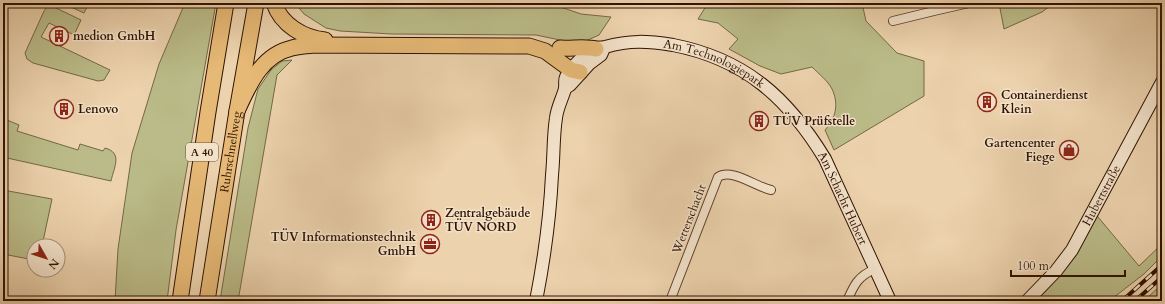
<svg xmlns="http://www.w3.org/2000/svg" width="1165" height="304" font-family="Cardo,serif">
  <rect width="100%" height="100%" fill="#ecd2ad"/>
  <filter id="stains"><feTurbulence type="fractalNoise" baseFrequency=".005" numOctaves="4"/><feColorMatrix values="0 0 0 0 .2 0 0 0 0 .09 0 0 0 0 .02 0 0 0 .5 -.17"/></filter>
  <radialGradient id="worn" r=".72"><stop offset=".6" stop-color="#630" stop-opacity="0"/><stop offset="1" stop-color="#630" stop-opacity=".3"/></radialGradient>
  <path fill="#babb88" stroke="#756744" d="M62 3H89L84 13Z
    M185 3H216L176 230 167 301H115L118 249 132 153 159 64Z
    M295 3H549L581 14 611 17 599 35 579 44 536 35 392 34 340 31 326 28 304 14Z
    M708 3H862L866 21 897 53 924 61V96L834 150 825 130C836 118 839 104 832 89 828 81 818 73 812 67L781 74 760 66 729 49 738 39 718 23 698 19Z
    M999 3H1054L1042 12 1004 29Z
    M52 6 81 20 74 35 49 23 41 37 110 70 104 80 98 81 33 63 27 59 25 53 44 11 47 7Z
    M292 60 277 75 238 301H220L248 128 258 89 271 70 282 61Z
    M7 120 19 125 17 131 78 150 80 144 103 151 105 148C123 153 114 167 111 181L7 158 3 172V122Z
    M3 190 52 199 42 246H34V260L3 254Z
    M1093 211 1139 266 1162 244V256L1144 274 1109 301H1031Z
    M1162 284V301H1144L1145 300Z"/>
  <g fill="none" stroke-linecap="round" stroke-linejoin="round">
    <g stroke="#5f432b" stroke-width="10">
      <path id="street" d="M932 3 934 11 969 3
        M893 21 934 11
        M670 301 718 177C732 168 756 187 771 190
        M847 301C854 285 858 276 875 269"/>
    </g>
    <g stroke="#301300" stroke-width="14">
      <g id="secondary">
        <path d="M565 88 570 85 589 64 601 55 604 48"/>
        <path id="s1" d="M536 301C544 260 550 217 552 175 554 156 553 137 556 118 557 108 562 99 565 89 566 85 564 81 566 77 570 68 587 52 596 48 599 47 602 48 605 47 630 40 647 41 673 45 745 59 788 98 825 159L890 301"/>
        <path id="s2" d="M1027 301 1056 271 1072 250 1162 82"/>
      </g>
    </g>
    <g stroke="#301300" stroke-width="17">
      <g id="highway">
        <path d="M274 3C281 25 304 38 325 40"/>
        <path d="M560 48C572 49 584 46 596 49"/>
        <path d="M237 111C249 85 261 55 292 48 299 46 306 46 313 45L529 46 545 51 571 70 580 72"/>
        <path d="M180 301 208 112 226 3"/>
        <path id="s3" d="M207 301 237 111 256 3"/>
      </g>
    </g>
    <use href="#street" stroke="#f3e2ca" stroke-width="8"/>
    <use href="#secondary" stroke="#f3e2ca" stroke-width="12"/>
    <use href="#highway" stroke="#e6b976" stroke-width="15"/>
    <g stroke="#301300" stroke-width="4">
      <path id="rail" d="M1122 301 1162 265
        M1135 301 1162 277"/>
    </g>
    <use href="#rail" stroke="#f3e2ca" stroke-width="2.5" stroke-dasharray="8" stroke-linecap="butt"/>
  </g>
  <defs>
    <g id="building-ring" transform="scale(1)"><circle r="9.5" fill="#f3e2ca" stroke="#8f2418" stroke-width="1.5"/><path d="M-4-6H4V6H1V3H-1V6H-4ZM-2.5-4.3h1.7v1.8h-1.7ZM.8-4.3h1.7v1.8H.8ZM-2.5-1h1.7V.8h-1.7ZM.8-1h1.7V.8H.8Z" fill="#8f2418"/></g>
    <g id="shop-ring" transform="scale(1)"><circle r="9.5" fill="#f3e2ca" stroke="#8f2418" stroke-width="1.5"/><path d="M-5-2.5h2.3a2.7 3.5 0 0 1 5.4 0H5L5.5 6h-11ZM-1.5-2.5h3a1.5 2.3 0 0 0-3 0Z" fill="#8f2418"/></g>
    <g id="office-ring" transform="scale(1)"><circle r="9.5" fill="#f3e2ca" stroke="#8f2418" stroke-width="1.5"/><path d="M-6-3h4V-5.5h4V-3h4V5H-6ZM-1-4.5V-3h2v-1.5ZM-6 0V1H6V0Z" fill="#8f2418"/></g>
  </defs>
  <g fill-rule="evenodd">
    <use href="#building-ring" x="59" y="36"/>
    <use href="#building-ring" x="987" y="102"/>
    <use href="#building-ring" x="64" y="109"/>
    <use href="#building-ring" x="759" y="121"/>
    <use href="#shop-ring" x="1069" y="150"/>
    <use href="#building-ring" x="431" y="220"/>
    <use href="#office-ring" x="430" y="244"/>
  </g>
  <g text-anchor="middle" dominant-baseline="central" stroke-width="3" stroke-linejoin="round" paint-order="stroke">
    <rect fill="#f3e2ca" stroke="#6a513d" stroke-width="1" x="186" y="143" width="32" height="18" rx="3"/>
    <g font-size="11" font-weight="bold" fill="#301300">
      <text x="202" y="152">A 40</text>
    </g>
    <g font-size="12" font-weight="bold" fill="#301300" stroke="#f3e2ca" text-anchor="start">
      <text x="73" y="36">medion GmbH</text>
      <text x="1001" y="95">Containerdienst<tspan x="1001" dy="14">Klein</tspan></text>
      <text x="78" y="109">Lenovo</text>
      <text x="773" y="121">TÜV Prüfstelle</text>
      <text x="1055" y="143" text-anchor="end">Gartencenter<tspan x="1055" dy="14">Fiege</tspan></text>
      <text x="445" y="213">Zentralgebäude<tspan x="445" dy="14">TÜV NORD</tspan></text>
      <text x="416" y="237" text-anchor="end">TÜV Informationstechnik<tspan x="416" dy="14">GmbH</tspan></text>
    </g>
    <g font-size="12" fill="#301300" stroke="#f3e2ca">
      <text stroke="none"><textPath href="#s1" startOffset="392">Am Technologiepark</textPath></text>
      <text stroke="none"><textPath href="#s3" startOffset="151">Ruhrschnellweg</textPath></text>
      <text stroke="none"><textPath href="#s2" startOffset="130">Hubertstraße</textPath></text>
      <text stroke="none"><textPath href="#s1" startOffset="586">Am Schacht Hubert</textPath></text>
      <text transform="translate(689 219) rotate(-69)">Wetterschacht</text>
    </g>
  </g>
  <rect width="1165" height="304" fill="none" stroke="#ecd2ad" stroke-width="16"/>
  <rect x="4" y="4" width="1157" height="296" fill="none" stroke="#301300" stroke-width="2"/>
  <rect x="8" y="8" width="1149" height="288" fill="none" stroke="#301300"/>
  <g transform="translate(46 258) rotate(129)"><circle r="19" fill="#f3e2ca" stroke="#a58f79"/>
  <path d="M0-3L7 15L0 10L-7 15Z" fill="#8f2418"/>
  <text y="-6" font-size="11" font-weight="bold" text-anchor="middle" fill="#301300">N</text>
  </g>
  <path d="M1011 270v6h114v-6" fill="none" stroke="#301300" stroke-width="2"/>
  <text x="1017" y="270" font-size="12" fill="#301300" stroke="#f3e2ca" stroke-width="3" paint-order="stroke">100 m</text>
  <rect width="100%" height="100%" filter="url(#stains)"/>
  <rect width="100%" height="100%" fill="url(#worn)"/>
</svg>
